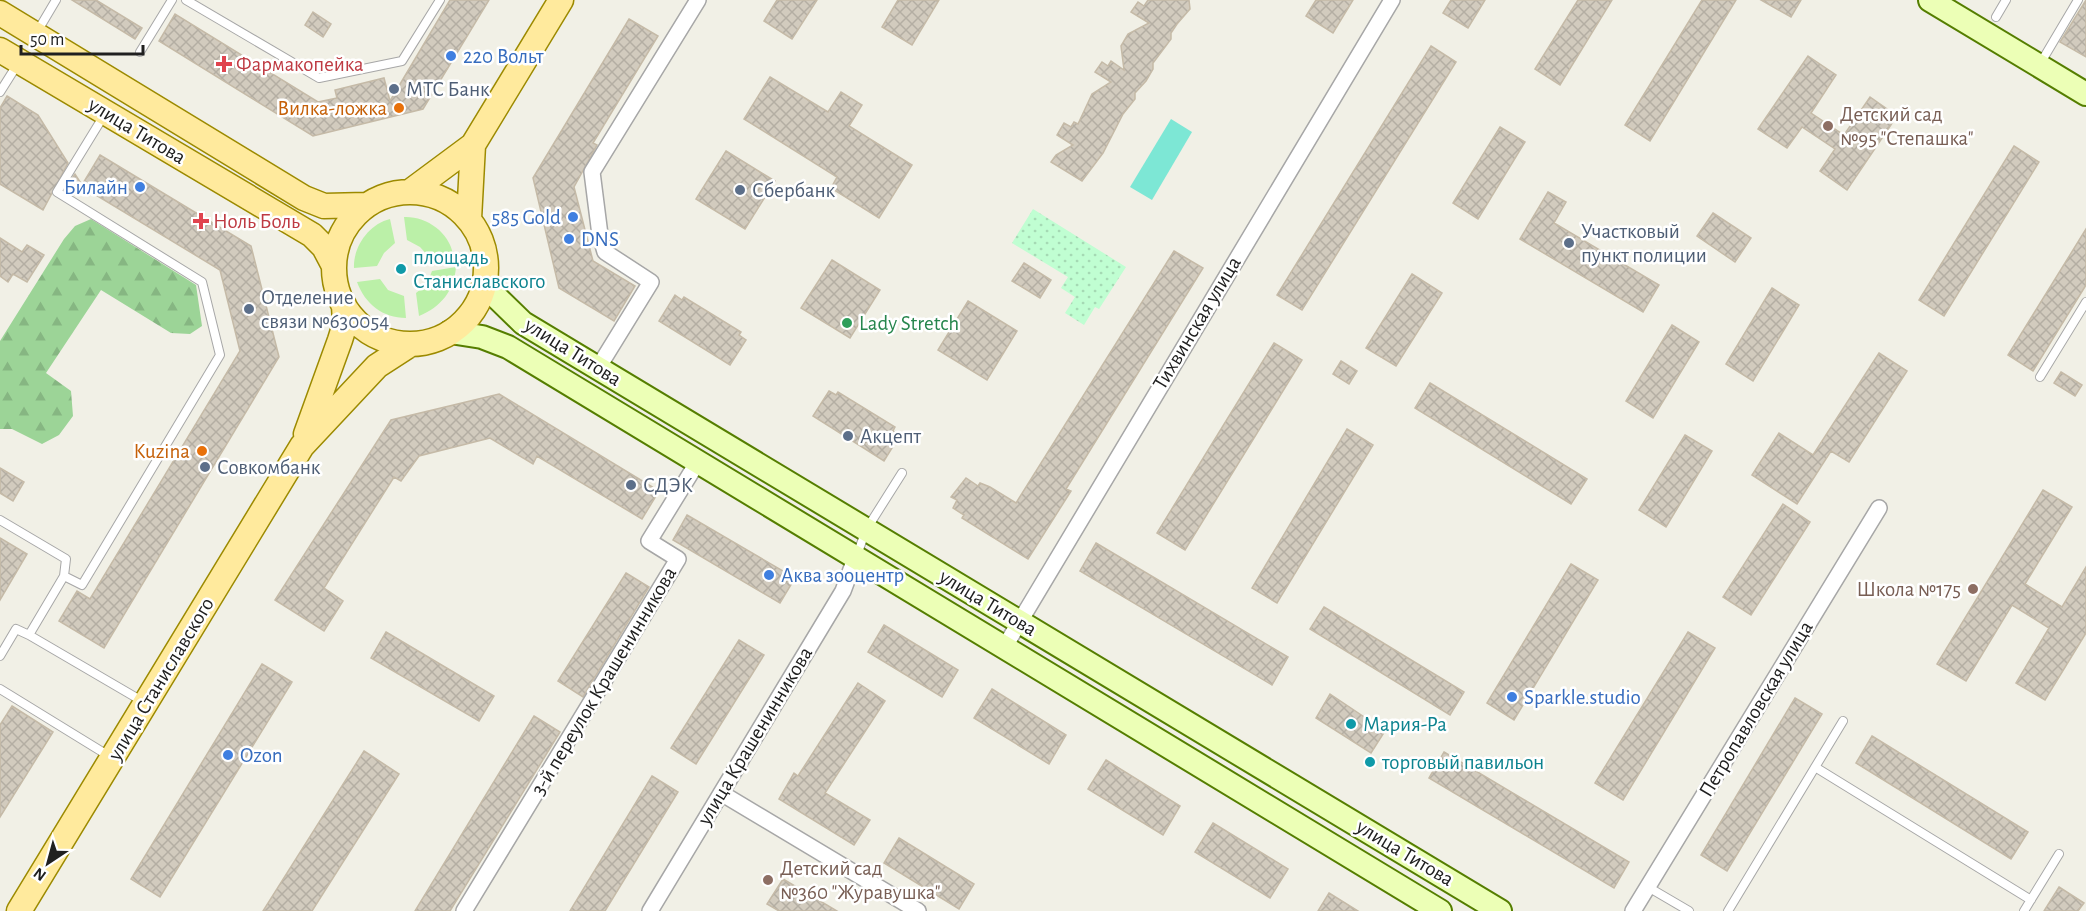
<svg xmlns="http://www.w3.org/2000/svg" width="2086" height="911" font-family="'Alegreya Sans',sans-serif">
  <defs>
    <pattern id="forest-firs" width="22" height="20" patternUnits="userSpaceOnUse" patternTransform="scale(1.5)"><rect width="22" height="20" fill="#9cd497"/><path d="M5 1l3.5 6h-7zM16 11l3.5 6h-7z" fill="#86b682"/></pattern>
    <pattern id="park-dots" width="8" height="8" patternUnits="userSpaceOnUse" patternTransform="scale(1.5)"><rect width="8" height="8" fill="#c0fed2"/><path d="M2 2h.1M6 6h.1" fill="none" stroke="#a5d9b4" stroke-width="1.8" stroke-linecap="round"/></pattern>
    <pattern id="building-cross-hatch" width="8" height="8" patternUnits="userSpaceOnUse" patternTransform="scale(1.5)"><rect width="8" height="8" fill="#d2cbbe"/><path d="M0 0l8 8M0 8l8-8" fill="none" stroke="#b4aea3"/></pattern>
  </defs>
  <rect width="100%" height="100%" fill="#f1f0e6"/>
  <path fill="#bbf0a8" d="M404 217C426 216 449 232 453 254L430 258 420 247 407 240Z
    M390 219 395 243 384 253 377 266 354 268C353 247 369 224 390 219Z
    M456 267C454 291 441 307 419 316L416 293 427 284 432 271Z
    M380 279 388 290 404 296 406 318C383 318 365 304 357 282Z"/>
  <path fill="url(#forest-firs)" d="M91 219 196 285 202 326 190 334 171 333 101 290 46 373 71 391 73 416 59 435 42 444 12 429H0V341L64 239 75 226Z"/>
  <path fill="url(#park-dots)" d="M1033 209 1126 267 1099 309 1095 307 1084 325 1065 313 1075 297 1061 288 1068 277 1012 243Z"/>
  <path fill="#7de7d5" d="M1171 119 1192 132 1152 200 1130 187Z"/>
  <path fill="url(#building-cross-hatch)" stroke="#c5baa7" stroke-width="1.5" d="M72 0H96L142 28 135 39Z
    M450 0H489L423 109 313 136 159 41 175 14 318 102 337 98 335 90 384 78 390 101Z
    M777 0H817L792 39 764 21Z
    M898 0H939L912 45 882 27Z
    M1148 0H1189L1190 9 1177 24 1171 33V39L1153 63V69L1146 81 1135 93V99L1123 114 1103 153 1082 181 1051 162 1056 155 1073 145 1057 135 1064 123 1071 127 1074 122 1078 124 1092 94 1111 82 1095 72 1102 62 1108 66 1111 61 1124 70 1121 46 1128 34 1149 23 1131 12 1138 2 1144 6Z
    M1316 0H1353L1333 33 1306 16Z
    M1451 0H1485L1468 28 1443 13Z
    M1578 0H1612L1560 85 1535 69Z
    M1702 0H1736L1650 141 1625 125Z
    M1761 0H1801L1791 17Z
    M2086 0V57L2060 42Z
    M313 12 331 24 323 37 305 25Z
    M629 19 658 36 593 143 597 145 574 187 593 261 635 286 614 321 559 288 533 178Z
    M1431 46 1456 62 1302 310 1277 295Z
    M1808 56 1836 75 1811 113 1844 135 1870 97 1897 116 1847 190 1820 171 1835 149 1802 127 1787 148 1758 129Z
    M770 77 828 112 841 92 862 105 849 126 912 165 879 218 831 188 837 177 744 119Z
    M7 96 38 115 68 163 43 210 0 184V108Z
    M1500 127 1525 142 1478 219 1453 203Z
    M2014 146 2039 162 1944 316 1919 300Z
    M726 151 775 181 745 229 696 199Z
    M100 155 251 246 279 357 104 648 59 621 77 591 90 599 240 351 220 270 71 180 75 174 82 185Z
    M1548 192 1566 202 1554 223 1659 285 1643 312 1520 239Z
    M1713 213 1751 238 1735 262 1697 236Z
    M2086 229V285L2033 371 2008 355Z
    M0 238 22 252 27 245 44 255 27 282 13 274 8 282 0 276Z
    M1174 251 1203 268 1066 489 1071 491 1028 559 962 518 964 515 953 508 957 500 951 497 966 478 978 486 980 483 990 487 1016 503Z
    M832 260 880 290 850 338 801 308Z
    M1024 263 1051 280 1040 298 1012 281Z
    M1412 274 1442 293 1396 366 1366 348Z
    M1772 288 1799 305 1753 381 1726 364Z
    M675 295 682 300 684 297 741 332 739 335 746 340 730 365 659 321Z
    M968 301 1017 331 987 380 938 350Z
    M1672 325 1699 342 1653 418 1626 401Z
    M1274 343 1302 360 1185 550 1157 533Z
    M1879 353 1907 371 1849 462 1831 451 1797 504 1752 475 1779 433 1813 455Z
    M1341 361 1357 371 1349 384 1333 374Z
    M2061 372 2082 385 2075 396 2054 383Z
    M1430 383 1587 479 1571 504 1415 408Z
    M829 391 836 395 838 392 895 427 893 431 900 435 884 461 813 416Z
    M499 394 659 491 642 519 537 456 533 464 490 438 419 456 401 481 394 477 324 588 343 601 324 631 275 600 391 420Z
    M1347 429 1373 445 1277 603 1252 588Z
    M1685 435 1712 451 1666 527 1639 510Z
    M0 468 24 482 13 501 0 493Z
    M2043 490 2072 507 2025 584 2062 607 2086 567V633L2045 700 2016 683 2049 628 2012 605 1966 681 1937 664Z
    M1783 504 1810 522 1751 615 1723 597Z
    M687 515 795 578 780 603 673 540Z
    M0 538 27 554 0 600Z
    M1096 543 1288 657 1272 685 1080 571Z
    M1571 564 1598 580 1514 720 1487 703Z
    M626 573 649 587 583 697 558 681Z
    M1324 607 1464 692 1450 715 1310 629Z
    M884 625 958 670 942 697 868 652Z
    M386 632 494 696 479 721 371 658Z
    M1688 632 1715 648 1623 800 1595 783Z
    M739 640 764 655 696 764 671 748Z
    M262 664 292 682 160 897 131 879Z
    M858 683 885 701 825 793 870 820 854 845 779 799 794 773 798 776Z
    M992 689 1066 735 1049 764 974 718Z
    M1330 694 1385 731 1371 753 1316 718Z
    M1795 698 1822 714 1727 871 1701 855Z
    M12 706 53 732 0 817V725Z
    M534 716 560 732 450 911H415Z
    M1872 736 2028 832 2011 859 1856 763Z
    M364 751 399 774 312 911H263Z
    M1444 752 1629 862 1614 888 1429 778Z
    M1106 760 1180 806 1163 835 1088 789Z
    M652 776 678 792 605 911H570Z
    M1213 823 1288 869 1270 898 1195 852Z
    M899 838 974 884 959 909 884 863Z
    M783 879 837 911H779L767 904Z
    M2059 887 2084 903 2078 911H2044Z
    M1329 893 1358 911H1318Z"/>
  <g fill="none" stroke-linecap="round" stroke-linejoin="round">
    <g stroke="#a7a7a7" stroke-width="10">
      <path id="lane" d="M186 0 319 78 402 61 440 0
        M1996 17 2006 0
        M37 32 56 0
        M140 52 172 0
        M2040 64 2078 0
        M0 92 17 65
        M103 117 57 192 202 282 220 355 82 585 64 576 29 635 142 701
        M2040 377 2086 302
        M0 520 66 559 64 576
        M857 555 866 530 902 473
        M0 656 16 629 29 635
        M0 689 109 756
        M1815 767 2031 900
        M1648 887 1689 911
        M1728 911 1843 721
        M2024 911 2059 854"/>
    </g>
    <g stroke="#a7a7a7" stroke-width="18">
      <path id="street" d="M598 368 651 282 605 252 600 235 592 172 698 0
        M1004 648 1392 0
        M721 793 918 911
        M464 911 678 559 649 541 697 463
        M650 911 843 591 855 559
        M1633 911 1879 508"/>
    </g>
    <g stroke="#557e00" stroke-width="26">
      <path id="secondary" d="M1930 0 2086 94
        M484 285 523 323 1500 911
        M450 332 482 337 508 347 1440 911"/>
    </g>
    <g stroke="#9c8a00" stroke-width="27">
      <path id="primary" d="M0 13 304 198 324 206 366 205
        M0 50 312 235 324 247 334 266
        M411 191 473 145 561 0
        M334 268a76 76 0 1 1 152 0a76 76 0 1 1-152 0Z
        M469 219 473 145
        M306 434 340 340 345 324 344 305
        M19 911 302 446 377 366 411 344"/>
    </g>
    <use href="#lane" stroke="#fff" stroke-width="8"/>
    <use href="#street" stroke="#fff" stroke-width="15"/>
    <use href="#secondary" stroke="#ecffb6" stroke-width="22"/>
    <use href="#primary" stroke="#ffea9d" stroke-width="24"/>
  </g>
  <g fill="#3f7fe0" stroke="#fff" stroke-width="2">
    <circle cx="451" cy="56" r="6"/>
    <circle cx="140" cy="187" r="6"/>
    <circle cx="573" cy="217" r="6"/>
    <circle cx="569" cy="239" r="6"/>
    <circle cx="769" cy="575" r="6"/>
    <circle cx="1512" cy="697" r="6"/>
    <circle cx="228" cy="755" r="6"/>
  </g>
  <g fill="#e0444e" stroke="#fff" stroke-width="2">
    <path d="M221 55h6v6h6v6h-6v6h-6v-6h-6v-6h6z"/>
    <path d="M198 212h6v6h6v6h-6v6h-6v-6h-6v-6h6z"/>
  </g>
  <g fill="#5c6f8a" stroke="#fff" stroke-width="2">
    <circle cx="394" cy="89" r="6"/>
    <circle cx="740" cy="190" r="6"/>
    <circle cx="1569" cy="243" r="6"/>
    <circle cx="249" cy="309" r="6"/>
    <circle cx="848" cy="436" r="6"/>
    <circle cx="205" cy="467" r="6"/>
    <circle cx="631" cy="485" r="6"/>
  </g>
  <g fill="#e8710a" stroke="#fff" stroke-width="2">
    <circle cx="399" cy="108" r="6"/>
    <circle cx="202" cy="451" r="6"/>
  </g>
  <g fill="#8d6e63" stroke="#fff" stroke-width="2">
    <circle cx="1828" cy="126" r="6"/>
    <circle cx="1973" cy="589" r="6"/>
    <circle cx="768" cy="880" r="6"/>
  </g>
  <g fill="#0f9aa8" stroke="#fff" stroke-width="2">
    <circle cx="401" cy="269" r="6"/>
    <circle cx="1351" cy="724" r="6"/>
    <circle cx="1370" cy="762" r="6"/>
  </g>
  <circle fill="#2e9e5b" stroke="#fff" stroke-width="2" cx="847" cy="323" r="6"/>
  <g text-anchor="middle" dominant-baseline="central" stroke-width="5" stroke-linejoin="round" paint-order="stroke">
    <g font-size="21" fill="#366cbe" stroke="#fff" text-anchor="start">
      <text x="463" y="56">220 Вольт</text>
      <text x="128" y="187" text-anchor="end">Билайн</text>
      <text x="561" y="217" text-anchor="end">585 Gold</text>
      <text x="581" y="239">DNS</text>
      <text x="781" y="575">Аква зооцентр</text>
      <text x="1524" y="697">Sparkle.studio</text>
      <text x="240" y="755">Ozon</text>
    </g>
    <g font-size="21" fill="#be3a42" stroke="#fff" text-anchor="start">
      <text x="236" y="64">Фармакопейка</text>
      <text x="213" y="221">Ноль Боль</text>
    </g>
    <g font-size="21" fill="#4e5e75" stroke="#fff" text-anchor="start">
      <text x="406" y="89">МТС Банк</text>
      <text x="752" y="190">Сбербанк</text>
      <text x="1581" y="231">Участковый<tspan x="1581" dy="24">пункт полиции</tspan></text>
      <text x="261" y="297">Отделение<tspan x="261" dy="24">связи №630054</tspan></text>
      <text x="860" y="436">Акцепт</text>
      <text x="217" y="467">Совкомбанк</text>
      <text x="643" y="485">СДЭК</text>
    </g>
    <g font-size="21" fill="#c56008" stroke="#fff" text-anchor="end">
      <text x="387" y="108">Вилка-ложка</text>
      <text x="190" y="451">Kuzina</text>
    </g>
    <g font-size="21" fill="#785e54" stroke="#fff" text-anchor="start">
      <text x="1840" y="114">Детский сад<tspan x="1840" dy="24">№95 "Степашка"</tspan></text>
      <text x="1961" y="589" text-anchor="end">Школа №175</text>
      <text x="780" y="868">Детский сад<tspan x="780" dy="24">№360 "Журавушка"</tspan></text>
    </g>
    <g font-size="21" fill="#202020" stroke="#fff">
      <text transform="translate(137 131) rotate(31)">улица Титова</text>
      <text transform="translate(1197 323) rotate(-59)">Тихвинская улица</text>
      <text transform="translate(573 352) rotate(32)">улица Титова</text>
      <text transform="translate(988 603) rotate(31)">улица Титова</text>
      <text transform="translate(161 679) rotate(-59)">улица Станиславского</text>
      <text transform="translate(604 681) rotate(-59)">3-й переулок Крашенинникова</text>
      <text transform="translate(1756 709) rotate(-59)">Петропавловская улица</text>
      <text transform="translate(755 736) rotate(-59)">улица Крашенинникова</text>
      <text transform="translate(1405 853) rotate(31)">улица Титова</text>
    </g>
    <g font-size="21" fill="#0d838f" stroke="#fff" text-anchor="start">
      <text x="413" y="257">площадь<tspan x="413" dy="24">Станиславского</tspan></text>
      <text x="1363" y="724">Мария-Ра</text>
      <text x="1382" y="762">торговый павильон</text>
    </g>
    <g font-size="21" fill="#27864d" stroke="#fff" text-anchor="start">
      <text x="859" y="323">Lady Stretch</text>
    </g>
  </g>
  <g transform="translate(48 863) rotate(216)" stroke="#ffffff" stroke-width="4.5" paint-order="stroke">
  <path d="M0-4.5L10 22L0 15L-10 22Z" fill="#202020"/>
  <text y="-9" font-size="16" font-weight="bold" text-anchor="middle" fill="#202020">N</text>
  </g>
  <path d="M21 45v9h122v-9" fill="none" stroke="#202020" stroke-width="3"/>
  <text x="30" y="45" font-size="18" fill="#202020" stroke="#ffffff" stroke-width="4.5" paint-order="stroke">50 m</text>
</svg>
